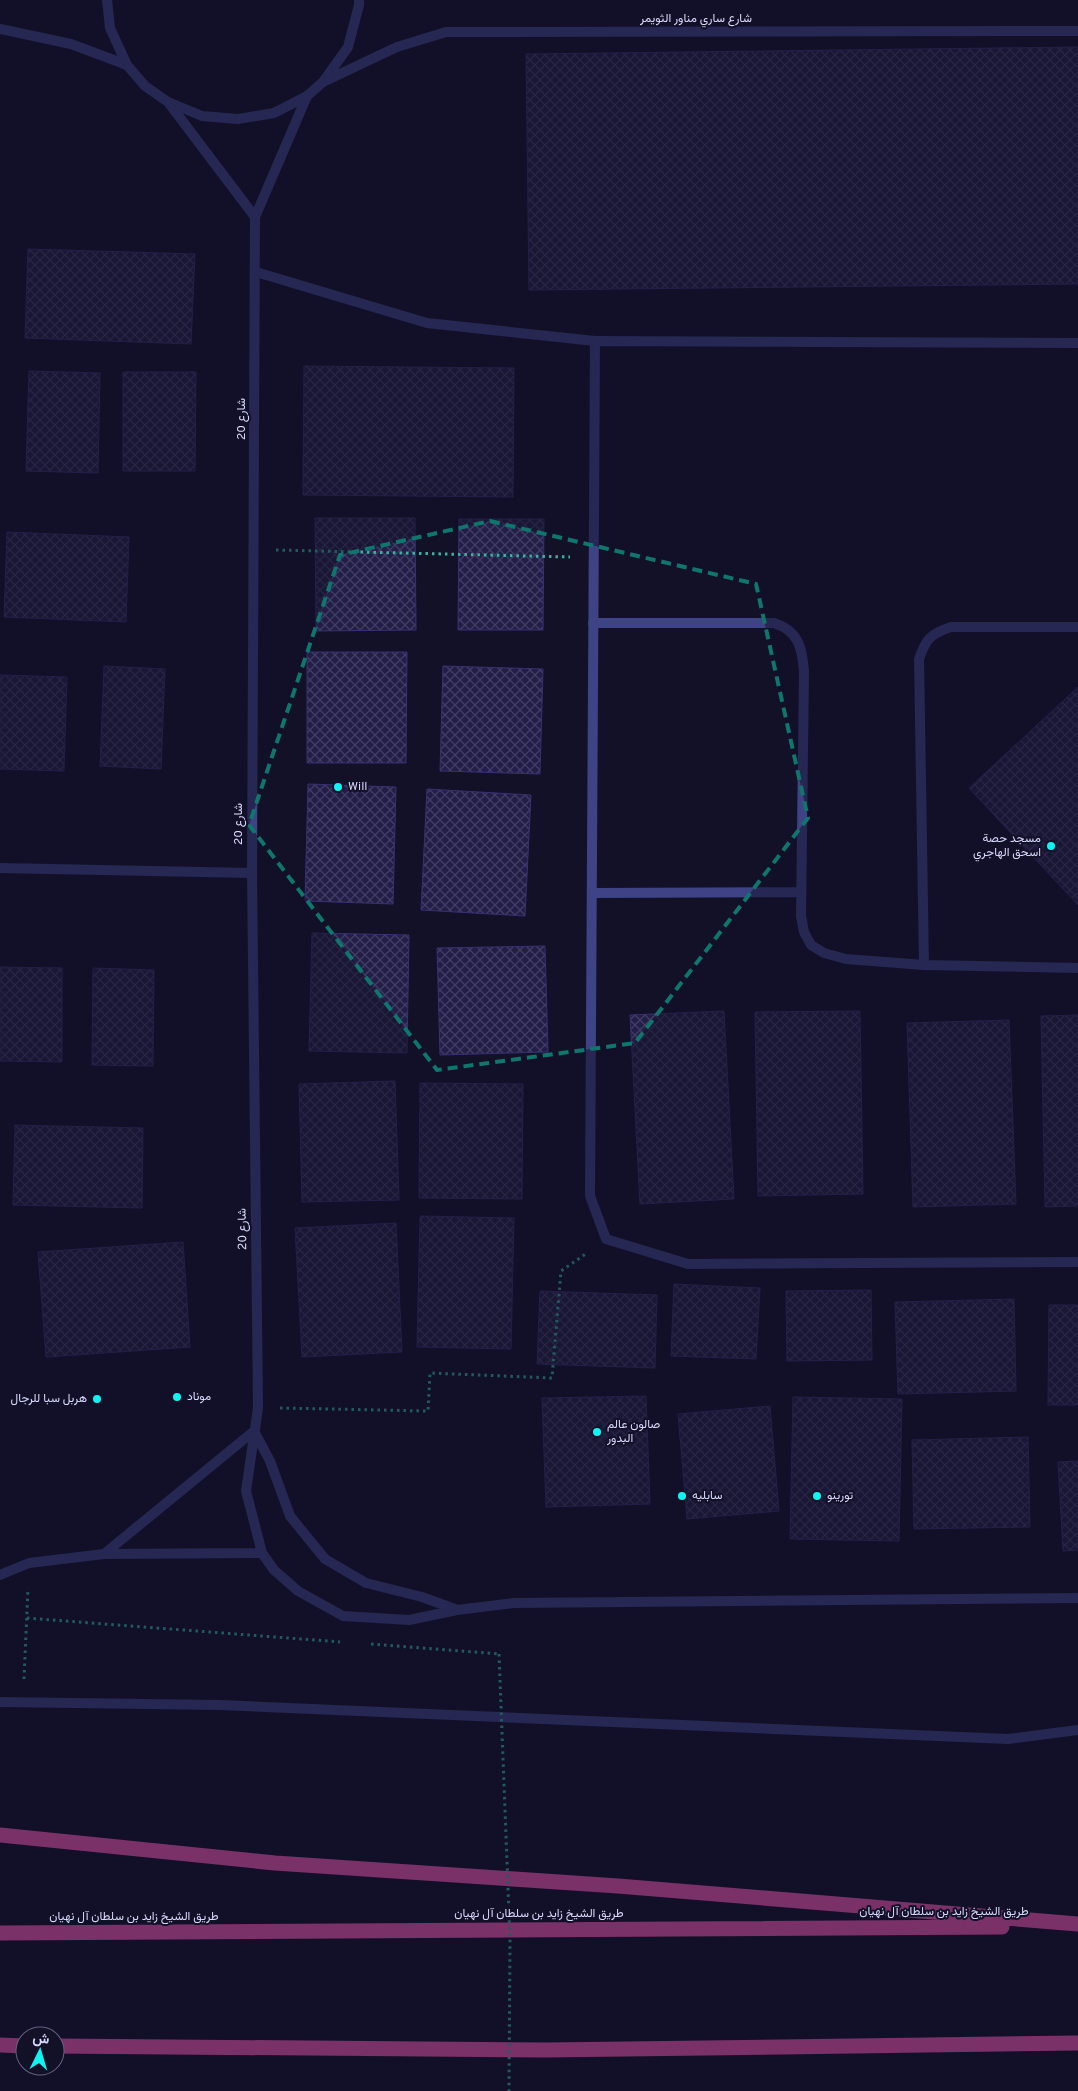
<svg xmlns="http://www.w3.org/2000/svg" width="1078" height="2091" font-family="Overpass,Vazirmatn,sans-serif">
  <defs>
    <pattern id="building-cross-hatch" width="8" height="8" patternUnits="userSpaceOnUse" patternTransform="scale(1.25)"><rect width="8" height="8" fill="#221e48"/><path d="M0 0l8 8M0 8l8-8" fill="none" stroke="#423e63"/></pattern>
  </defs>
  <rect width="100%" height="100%" fill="#121128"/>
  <path fill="url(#building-cross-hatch)" stroke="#373173" d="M1078 47V284L529 290 526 54Z
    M28 249 195 254 191 344 25 338Z
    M304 366 514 368 513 497 303 495Z
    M29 371 100 373 98 473 26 471Z
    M123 372H196L195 471H123Z
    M315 518H415L416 630 316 631Z
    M459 519H544L543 630H458Z
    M7 532 129 537 126 622 4 617Z
    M307 652H407L406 763H307Z
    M104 666 165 669 161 769 100 766Z
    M443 666 543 669 540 774 440 771Z
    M0 675 67 677 64 771 0 769Z
    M1078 687V905L969 788Z
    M308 784 396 787 393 904 305 901Z
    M427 789 531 795 525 916 421 910Z
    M312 933 409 935 407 1053 309 1051Z
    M545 946 548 1052 440 1055 437 948Z
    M0 967 62 968V1062L0 1061Z
    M93 968 154 970 153 1066 92 1065Z
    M724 1011 734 1199 640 1204 630 1015Z
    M860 1011 863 1194 758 1196 755 1012Z
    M1078 1015V1206L1045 1207 1041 1016Z
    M1009 1020 1016 1204 913 1207 907 1023Z
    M395 1081 399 1200 302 1202 299 1084Z
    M420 1083 523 1084 522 1199 419 1198Z
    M15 1125 143 1128 142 1208 13 1205Z
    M420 1216 514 1218 511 1349 417 1347Z
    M396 1223 402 1352 302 1357 295 1228Z
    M183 1242 190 1347 46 1357 38 1252Z
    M674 1284 760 1288 756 1359 671 1356Z
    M871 1290 872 1360 787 1361 786 1291Z
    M540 1291 657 1295 655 1368 537 1364Z
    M1014 1299 1016 1391 898 1394 895 1302Z
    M1049 1305H1078V1405H1048Z
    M646 1396 650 1504 546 1507 542 1398Z
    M793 1397 902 1399 899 1541 790 1539Z
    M770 1406 779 1511 687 1519 678 1414Z
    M1028 1437 1030 1527 914 1529 912 1440Z
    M1078 1461V1550L1063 1551 1058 1462Z"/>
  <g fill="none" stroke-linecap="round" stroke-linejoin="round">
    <path stroke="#35b6a0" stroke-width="3" stroke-dasharray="2.5 4" stroke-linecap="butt" d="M276 550 570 557
      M280 1408 428 1411 430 1373 552 1378 561 1271 587 1253
      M27 1618 340 1642
      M371 1644 499 1654
      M24 1679 28 1588"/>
    <path stroke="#3e4385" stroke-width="10" d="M256 272 427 323 595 341
      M593 623H774C799 631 802 648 804 671L801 916 804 932 811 945 824 953 846 959 924 965 1078 968
      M592 893 801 892
      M924 965 919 659C926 639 930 634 951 627H1078
      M0 1702 220 1705 1008 1739 1078 1730"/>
    <path stroke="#3e4385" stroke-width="10" d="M307 96 255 217 252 873 258 1408 246 1491 262 1553 274 1570 298 1591 343 1616 409 1620 457 1610 514 1603 1078 1598
      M168 102 255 217
      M1078 343 595 341 590 1196 606 1239 688 1264 1078 1262
      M0 868 252 873
      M254 1431 270 1461 290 1516 325 1559 366 1583 422 1597 455 1609
      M104 1554 254 1431
      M0 1575 29 1563 104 1554 262 1553"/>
    <path stroke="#3e4385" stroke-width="10" d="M107 0 110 28 127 65 145 86 168 102 202 116 238 119 274 113 307 96 323 82 348 47 359 5V0
      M0 29 71 44 127 65
      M323 82 397 47 446 32 1078 31"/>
    <path stroke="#f859b7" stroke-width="15" d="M0 1835 275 1863 618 1886 1078 1924
      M0 1933 1002 1927
      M0 2045 25 2046
      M55 2046 546 2050 1078 2043"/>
    <path stroke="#35b6a0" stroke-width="3" stroke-dasharray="2.5 4" stroke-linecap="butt" d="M499 1654 510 1940 509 2091"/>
  </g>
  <path d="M0 0H1078V2091H0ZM490 521 756 584 808 818 635 1043 437 1070 249 825 340 555Z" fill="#121128" fill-opacity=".55" fill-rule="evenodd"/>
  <path fill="none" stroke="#0f766e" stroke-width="4" stroke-dasharray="10 6" stroke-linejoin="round" d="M490 521 756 584 808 818 635 1043 437 1070 249 825 340 555Z"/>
  <g fill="#0df5f3" stroke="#121128" stroke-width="2">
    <circle cx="338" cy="787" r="5"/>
    <circle cx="1051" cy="846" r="5"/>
    <circle cx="177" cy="1397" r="5"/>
    <circle cx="97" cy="1399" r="5"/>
    <circle cx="597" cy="1432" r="5"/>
    <circle cx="682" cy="1496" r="5"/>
    <circle cx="817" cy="1496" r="5"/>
  </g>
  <g text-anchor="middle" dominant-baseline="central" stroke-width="4" stroke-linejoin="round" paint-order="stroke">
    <g font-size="12" fill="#d9d9fe" stroke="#121128">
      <text x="696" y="19">شارع ساري مناور الثويمر</text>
      <text transform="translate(242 419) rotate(-90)">شارع 20</text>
      <text transform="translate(239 824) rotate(-90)">شارع 20</text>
      <text transform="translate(243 1229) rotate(-91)">شارع 20</text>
      <text x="944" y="1912">طريق الشيخ زايد بن سلطان آل نهيان</text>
      <text x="539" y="1914">طريق الشيخ زايد بن سلطان آل نهيان</text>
      <text x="134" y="1917">طريق الشيخ زايد بن سلطان آل نهيان</text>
    </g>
    <g font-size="12" fill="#d9d9fe" stroke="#121128" text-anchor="start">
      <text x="348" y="787">Will</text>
      <text x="1041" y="839" text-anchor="end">مسجد حصة<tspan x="1041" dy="14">اسحق الهاجري</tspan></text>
      <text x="187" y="1397">موناد</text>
      <text x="87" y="1399" text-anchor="end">هربل سبا للرجال</text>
      <text x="607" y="1425">صالون عالم<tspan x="607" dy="14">البدور</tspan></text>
      <text x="692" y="1496">سابليه</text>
      <text x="827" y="1496">تورينو</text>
    </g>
  </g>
  <g transform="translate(40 2051) rotate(5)"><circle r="24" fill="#121128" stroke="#62617e"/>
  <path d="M0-4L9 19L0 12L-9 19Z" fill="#0df5f3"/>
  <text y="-8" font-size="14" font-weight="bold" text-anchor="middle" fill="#d9d9fe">ش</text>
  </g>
</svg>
